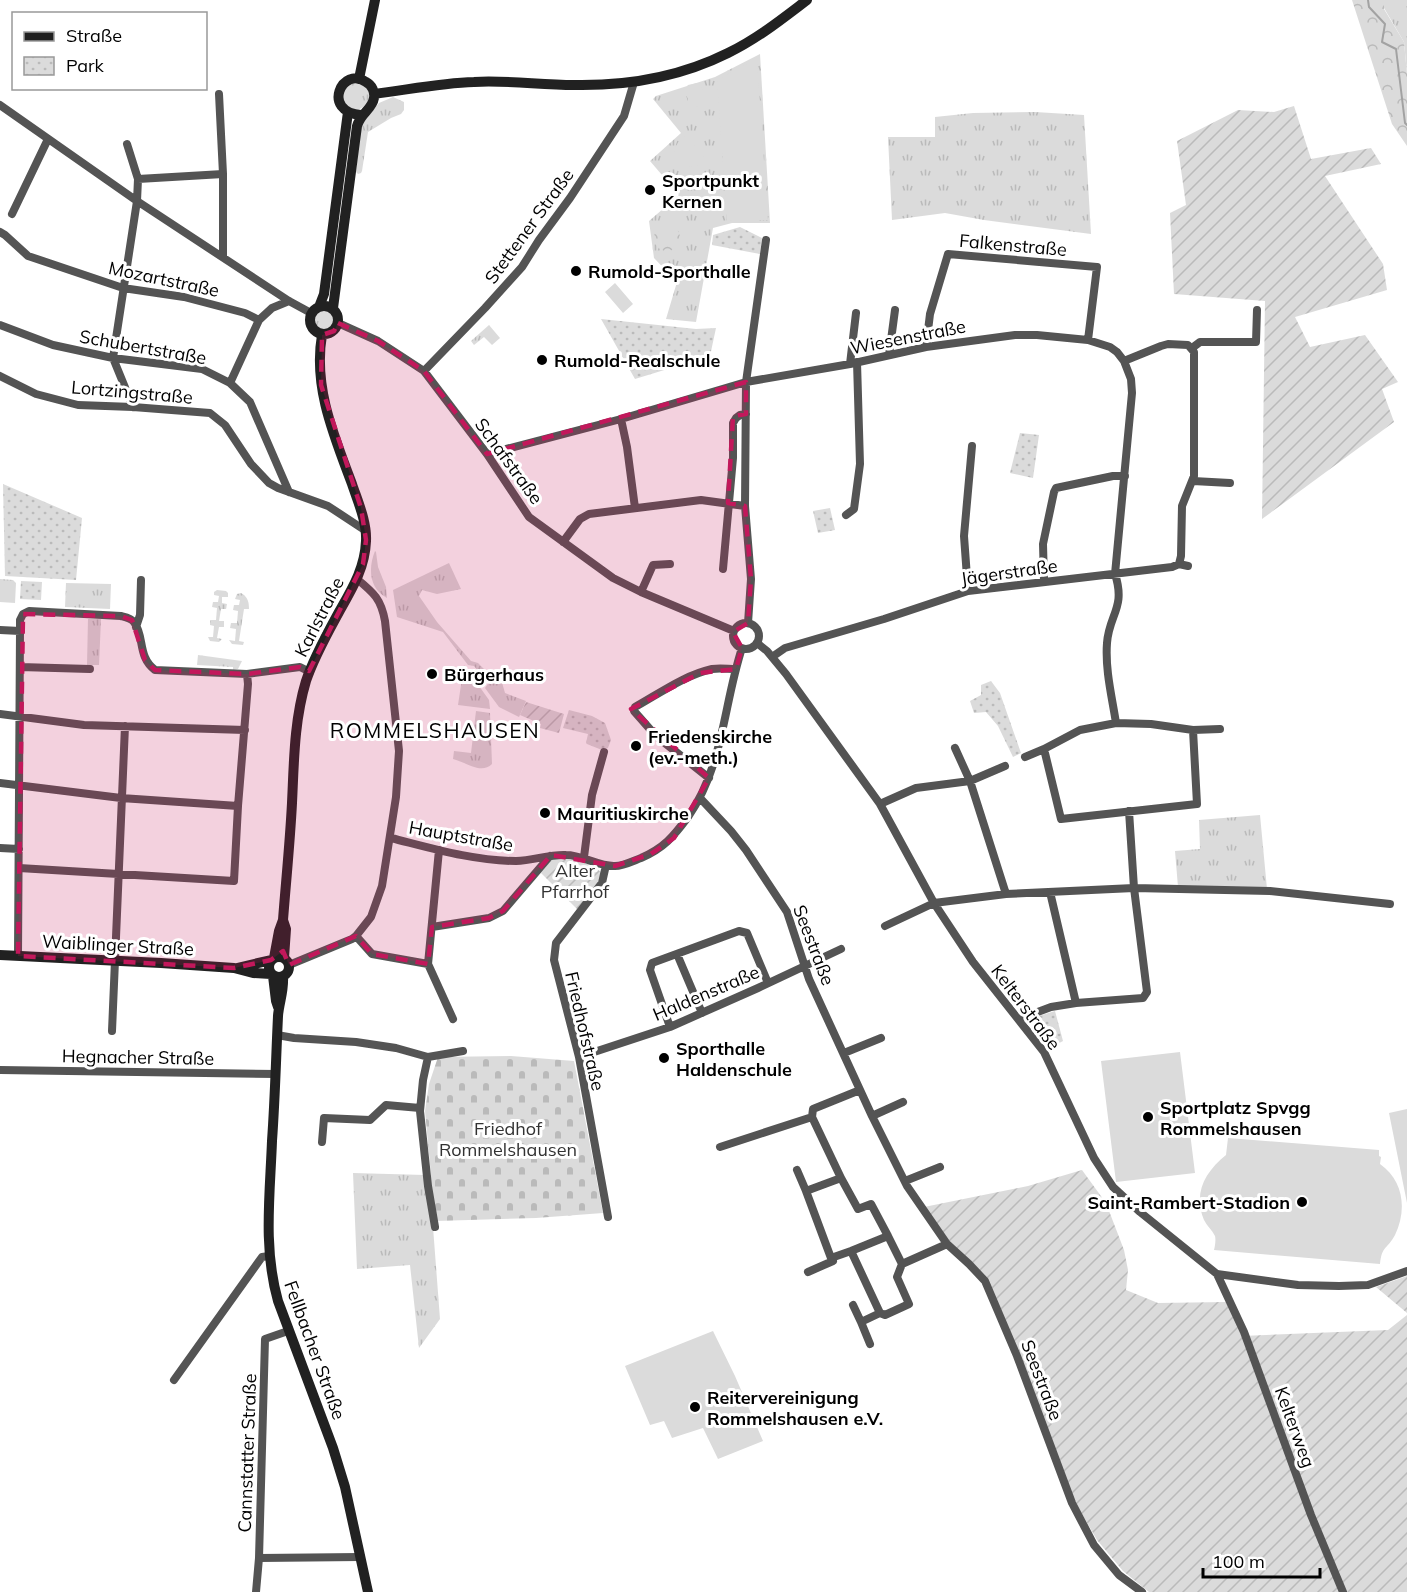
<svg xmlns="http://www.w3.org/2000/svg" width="1407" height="1592" font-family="Mulish,sans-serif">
  <defs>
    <pattern id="grass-tufts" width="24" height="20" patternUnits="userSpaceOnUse" patternTransform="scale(1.5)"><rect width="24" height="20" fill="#dbdbdb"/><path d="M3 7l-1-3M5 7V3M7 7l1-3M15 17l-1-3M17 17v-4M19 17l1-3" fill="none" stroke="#bababa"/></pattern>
    <pattern id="forest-crowns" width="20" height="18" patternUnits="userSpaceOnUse" patternTransform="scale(1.5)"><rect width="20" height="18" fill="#dbdbdb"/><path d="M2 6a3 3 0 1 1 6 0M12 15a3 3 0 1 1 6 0" fill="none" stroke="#bababa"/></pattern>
    <pattern id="cemetery-stones" width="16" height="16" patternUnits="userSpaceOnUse" patternTransform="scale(1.5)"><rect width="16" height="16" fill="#dbdbdb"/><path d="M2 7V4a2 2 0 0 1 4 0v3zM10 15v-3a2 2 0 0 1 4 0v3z" fill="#bababa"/></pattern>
    <pattern id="park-dots" width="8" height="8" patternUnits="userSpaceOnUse" patternTransform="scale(1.5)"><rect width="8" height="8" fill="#dbdbdb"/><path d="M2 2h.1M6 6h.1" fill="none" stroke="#bababa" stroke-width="1.8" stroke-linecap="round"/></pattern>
    <pattern id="garden-furrows" width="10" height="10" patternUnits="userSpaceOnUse" patternTransform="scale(1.5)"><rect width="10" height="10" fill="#dbdbdb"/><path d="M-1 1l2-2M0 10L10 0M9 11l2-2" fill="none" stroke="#bababa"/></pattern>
  </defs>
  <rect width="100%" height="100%" fill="#fff"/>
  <path fill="url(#grass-tufts)" d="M1384 0H1407V74L1404 42 1384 8Z
    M760 54 770 223H732L713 228 696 322 666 319 677 282 654 258 649 221 679 195 650 161 681 133 653 99 656 96 715 77Z
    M355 82 368 87 370 100C358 112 359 112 344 104L343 90Z
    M393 97 404 102V110L401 114 391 118 368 132 362 171 361 173 358 174 356 172 361 124 379 103Z
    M1035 112 1084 115 1091 234 984 220 945 213 892 220 888 137H935V117L973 113Z
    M314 320a10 10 0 1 1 20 0a10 10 0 1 1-20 0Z
    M489 325 500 338 492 345 484 337 474 345 471 341Z
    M375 551 376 552 378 567 386 587 387 598C369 589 368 568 375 551Z
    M449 563 461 589 437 594 422 590 419 596 437 622 471 661 478 663 490 675 499 672 505 693 526 701 519 717 499 707 485 688 490 681 481 673H480L474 666 468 665 443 632 397 617 393 590Z
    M0 579 13 580 16 583 15 603 0 602Z
    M66 583 111 584 110 609 65 607Z
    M217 590 226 591 228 593V597H222V603L227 604 226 609H221L219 621H224V627H219L217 638 222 639 219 642 210 641 208 637H213L214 626 210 625V620H216L217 608 212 607 213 602H218L219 596 214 595V592Z
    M241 593C248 597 249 602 249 609H244L239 641 244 642 243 645 232 644 229 640 235 641 236 629 230 628 231 623H237L238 611 233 610 234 605H239L240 600 235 599 237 594Z
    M88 619H101L99 665H87Z
    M198 655 242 661 238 669 233 670V667L197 665Z
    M464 665 489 700 490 709 458 705Z
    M476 711 490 713 492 764C481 775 466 762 453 759L454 751 471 753Z
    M1260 815 1267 889 1178 887 1175 851 1200 849 1199 820Z
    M353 1173 425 1175 433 1227 440 1319 419 1348 410 1265 357 1269Z"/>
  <path fill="url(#forest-crowns)" d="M1352 0H1384V9L1404 42 1407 74V146L1392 124Z
    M654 238a13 13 0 1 1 26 0a13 13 0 1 1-26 0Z"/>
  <path fill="url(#cemetery-stones)" d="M511 1056 574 1061 603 1213 536 1218 436 1221 429 1175H431L425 1111 429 1084 438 1057Z"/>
  <path fill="url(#park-dots)" d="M740 227 762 238 760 254 712 245 713 235Z
    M601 319 696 329 716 328 710 356 635 379Z
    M1020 433 1039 435 1033 478 1010 473Z
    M3 484 82 518 76 580 5 576Z
    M830 508 835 530 818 533 813 511Z
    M21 581 42 582 41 600 20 599Z
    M991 681 1000 693 1021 753 1013 757 998 726 986 712 974 713 970 701 981 695V685Z
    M569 710 592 716 605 723 611 740 608 748 602 750 587 744 586 743 588 734 563 728Z
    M1055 1011 1063 1041 1048 1049 1029 1019Z"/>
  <path fill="url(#garden-furrows)" d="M1294 106 1311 159 1371 148 1381 164 1325 176 1383 264 1387 290 1295 317 1310 347 1365 335 1398 382 1382 389 1394 422 1262 519 1265 301 1174 294 1170 213 1186 205 1177 141 1238 110 1274 112Z
    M526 702 564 714 559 733 540 728 541 724 520 715Z
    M552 859C569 859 588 860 601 872L599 882 577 909 541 873Z
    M1082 1170 1106 1203 1124 1250 1128 1270 1126 1290 1158 1303 1226 1302 1242 1336 1388 1330 1407 1315V1592H1149L1123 1571 1097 1540 1074 1500 988 1280 950 1242 924 1207 1028 1186Z
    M1407 1276V1313L1376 1287Z"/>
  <path fill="#dbdbdb" d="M757 59 768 220 727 221 717 80Z
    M697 83 700 84C704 90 703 94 704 100L702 105 692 108 688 104V99L684 91 688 85Z
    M685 136C691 139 698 151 704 156L703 163C687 171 686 165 675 154 674 147 679 139 685 136Z
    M615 283 633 304 623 313 605 292Z
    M1180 1052 1195 1173 1116 1182 1101 1061Z
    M1407 1109V1203L1389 1113Z
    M1228 1138 1379 1150V1156L1381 1157 1380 1164C1404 1181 1407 1210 1395 1235 1387 1250 1382 1245 1380 1264L1214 1250C1215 1246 1216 1240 1215 1236 1212 1230 1207 1226 1204 1220 1193 1193 1205 1172 1226 1155Z
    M713 1331 735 1376 763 1441 718 1459 703 1428 672 1438 664 1421 650 1425 625 1366Z"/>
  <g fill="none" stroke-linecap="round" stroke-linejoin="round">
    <path stroke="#a2a2a2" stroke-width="2" d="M1368 0 1369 7 1385 24 1382 42 1396 49 1405 123 1407 125"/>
    <path stroke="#545454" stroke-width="8" d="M219 94 223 174V256
      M0 105 137 201 289 301 311 313
      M127 144 138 179 137 201 113 358 133 407
      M138 179 223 174
      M12 214 48 139
      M0 232 5 235 28 256 123 288 184 297 245 313 259 320
      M338 323 378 341 424 371 487 454 529 517 613 578 641 592 734 631
      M0 325 53 345 113 358 202 369 230 383 250 402 289 492
      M926 347 930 314 948 254 1097 267 1088 340
      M1192 348 1200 342H1256L1257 310
      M889 355 895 310
      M1124 361 1161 346 1168 344 1188 345 1194 352V476L1182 506 1181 556 1179 564
      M850 364 856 313
      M424 371 485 308 522 267 539 240 570 198 624 116 634 82
      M0 376 36 394 78 405 133 407 210 413 225 425 251 464 269 483 278 488 328 506 366 531
      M230 383 259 320 272 308 289 301
      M621 419 627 447 635 508
      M487 454 621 419 746 382 850 364 926 347 1015 335H1037L1088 340 1110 347 1117 352 1124 361 1131 379 1132 393 1115 574C1126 608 1109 614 1107 643 1105 670 1112 697 1116 723
      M1193 481 1230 483
      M846 515 854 509 860 464 857 362
      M563 542 580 519 589 514 701 500 745 506
      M723 569 733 458V423L736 418 740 415 746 414
      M1044 582 1043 544 1054 492 1056 488 1113 476H1125
      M968 591 964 536 972 446
      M641 592 653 565 670 564
      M748 623 751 579 745 506 746 382 766 240
      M733 636a13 13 0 1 1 26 0a13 13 0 1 1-26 0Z
      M136 627 140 615 141 580
      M0 630 20 631V620L23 614 29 611 121 616C125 617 131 618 134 622 145 637 137 656 155 670L247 674 300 667 310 672
      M757 643 767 651 786 674 880 804 934 903 973 962 1044 1052 1094 1158 1113 1187 1140 1212 1217 1274 1298 1285 1339 1286 1368 1285 1407 1271
      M772 657 785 648 884 619 968 591 1172 567 1179 564 1188 566
      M20 667 90 669
      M0 714 84 725 245 730
      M1116 723 1151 724 1193 730 1197 804 1061 819 1044 749 1080 730Z
      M1193 730 1220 729
      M955 748 970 781 1006 894
      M1025 757 1044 749
      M709 778 656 736 634 711 635 707C660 693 685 675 712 669 720 668 728 669 736 669
      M0 783 121 798 238 806
      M700 798 731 831 746 850 787 912 809 979 872 1116 907 1186 947 1244 969 1264 985 1281 1017 1356 1072 1503 1094 1545 1119 1575 1142 1592
      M880 804 916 788 970 781 1005 766
      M391 838C431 848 474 861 516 861 533 861 549 854 566 855 582 855 600 867 615 866 623 866 633 861 641 858 664 848 673 837 688 817 724 765 723 706 742 648
      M0 848 19 849
      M584 857 592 795 604 752
      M606 865 602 883 556 943 554 960 579 1057 608 1217
      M19 868 234 881 238 806 248 684 247 674
      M1050 892 1076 1003
      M885 926 934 903 1006 894 1134 888 1270 891 1390 904
      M432 927 489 918 503 911 550 856
      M356 936 372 954 428 964 453 1019
      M677 954 702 1013
      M18 956 20 631
      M428 964 439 850
      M289 965 352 939 356 936 371 917 382 886 396 797 399 751 385 621C381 599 374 593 357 579
      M1019 1019 1051 1007 1076 1003 1143 998 1147 992 1134 888 1129 811
      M670 1027 650 970 652 963 739 931 747 933 768 983
      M112 1031 125 726
      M277 1035 294 1038 356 1042 396 1048 428 1057 463 1051
      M844 1053 881 1038
      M428 1057 423 1080 420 1111 428 1186 435 1227
      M579 1057 670 1027 758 988 841 949
      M0 1070 276 1074
      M872 1116 903 1102
      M812 1117 841 1178 806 1191 831 1258 851 1251 888 1236 902 1264 947 1244
      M322 1142 324 1118 370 1120 386 1105 420 1108
      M720 1147 812 1117 813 1109 860 1090
      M797 1170 806 1191
      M841 1178 858 1209 871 1204 888 1236
      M905 1181 940 1167
      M851 1251 880 1313
      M808 1272 833 1261 831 1258
      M1217 1274 1244 1332 1311 1515 1343 1592
      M853 1305 861 1322
      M870 1344 861 1322 880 1313 885 1315 909 1304 897 1277 902 1264
      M174 1380 262 1257 269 1256
      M259 1558 360 1557
      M256 1592 259 1558 265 1339 288 1331"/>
    <path stroke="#212121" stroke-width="10" d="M359 79 375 0
      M374 94C407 90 440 83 474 82 507 80 540 85 574 85 627 86 680 77 728 53 757 39 782 19 807 0
      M310 320a14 14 0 1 1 28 0a14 14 0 1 1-28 0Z
      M319 307 324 294 348 112
      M333 308 357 126C361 112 372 110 374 98 375 92 372 85 366 82 342 65 321 112 361 115
      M283 920 286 929 284 958
      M0 955 161 963 234 968 253 973 271 974
      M269 967a10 10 0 1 1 20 0a10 10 0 1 1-20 0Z
      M274 958 279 931 283 920C286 881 290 842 292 803 294 762 294 721 306 681 314 657 327 634 339 612 352 589 365 568 366 541 367 522 358 502 352 484 334 436 313 387 322 335
      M237 968 271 960
      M273 976 276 1001 278 1007
      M283 977C284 991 279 1003 278 1016 276 1058 275 1099 272 1141 270 1195 263 1248 278 1301L333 1448 345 1487 368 1592"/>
  </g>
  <path fill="#c2185b" fill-opacity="0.2" stroke="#c2185b" stroke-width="4.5" stroke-dasharray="12 8" stroke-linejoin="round" d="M338 323 378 341 424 371 487 454 746 382V414L733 416 728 503 745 506 751 579 748 623 733 632 742 648 736 669 700 673 631 709 709 778 674 838 651 854 615 866 551 855 503 911 489 918 432 927 428 964 372 954 356 936 289 965 283 951 271 960 234 968 18 956 23 614 121 616 132 620 145 660 155 670 247 674 300 667 309 671 363 564 366 540 361 508 321 385 322 335 334 331Z"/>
  <g fill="#000" stroke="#fff" stroke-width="2">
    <circle cx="650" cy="190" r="6"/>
    <circle cx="576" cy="271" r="6"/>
    <circle cx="542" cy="360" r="6"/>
    <circle cx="432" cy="674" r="6"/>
    <circle cx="636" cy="746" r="6"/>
    <circle cx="545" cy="813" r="6"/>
    <circle cx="664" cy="1058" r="6"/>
    <circle cx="1148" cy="1117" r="6"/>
    <circle cx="1302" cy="1202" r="6"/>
    <circle cx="695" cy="1407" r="6"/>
  </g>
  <g text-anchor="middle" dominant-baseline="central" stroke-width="6" stroke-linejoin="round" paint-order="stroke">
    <g font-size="18" font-weight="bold" fill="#000" stroke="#fff" text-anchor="start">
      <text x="662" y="180">Sportpunkt<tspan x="662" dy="21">Kernen</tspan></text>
      <text x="588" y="271">Rumold-Sporthalle</text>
      <text x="554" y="360">Rumold-Realschule</text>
      <text x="444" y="674">Bürgerhaus</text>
      <text x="648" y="736">Friedenskirche<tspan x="648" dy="21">(ev.-meth.)</tspan></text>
      <text x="557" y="813">Mauritiuskirche</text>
      <text x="676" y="1048">Sporthalle<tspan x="676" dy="21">Haldenschule</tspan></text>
      <text x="1160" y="1107">Sportplatz Spvgg<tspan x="1160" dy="21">Rommelshausen</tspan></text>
      <text x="1290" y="1202" text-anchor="end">Saint-Rambert-Stadion</text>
      <text x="707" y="1397">Reitervereinigung<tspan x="707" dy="21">Rommelshausen e.V.</tspan></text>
    </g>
    <g font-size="18" fill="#000" stroke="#fff">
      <text transform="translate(529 226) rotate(-54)">Stettener Straße</text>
      <text transform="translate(1013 245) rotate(5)">Falkenstraße</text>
      <text transform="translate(164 279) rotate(12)">Mozartstraße</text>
      <text transform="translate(908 337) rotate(-11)">Wiesenstraße</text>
      <text transform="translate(143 347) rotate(10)">Schubertstraße</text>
      <text transform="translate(132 392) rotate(5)">Lortzingstraße</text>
      <text transform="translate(509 461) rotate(54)">Schafstraße</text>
      <text transform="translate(1009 572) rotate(-8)">Jägerstraße</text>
      <text transform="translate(319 617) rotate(-63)">Karlstraße</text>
      <text transform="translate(461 836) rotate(10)">Hauptstraße</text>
      <text transform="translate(118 945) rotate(3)">Waiblinger Straße</text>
      <text transform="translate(814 945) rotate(69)">Seestraße</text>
      <text transform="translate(706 993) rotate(-23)">Haldenstraße</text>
      <text transform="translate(1026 1007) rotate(53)">Kelterstraße</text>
      <text transform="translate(585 1031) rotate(77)">Friedhofstraße</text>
      <text transform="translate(138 1057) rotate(1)">Hegnacher Straße</text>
      <text transform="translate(315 1350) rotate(70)">Fellbacher Straße</text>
      <text transform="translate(1042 1380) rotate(69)">Seestraße</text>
      <text transform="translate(1295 1427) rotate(70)">Kelterweg</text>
      <text transform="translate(247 1453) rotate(-88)">Cannstatter Straße</text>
    </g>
    <g font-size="18" fill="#323232" stroke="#fff">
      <text x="575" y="870">Alter<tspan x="575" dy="21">Pfarrhof</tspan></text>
      <text x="508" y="1128">Friedhof<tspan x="508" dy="21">Rommelshausen</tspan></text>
    </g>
    <g font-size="21" letter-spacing="1.5" fill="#000" stroke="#fff">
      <text x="435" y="730">ROMMELSHAUSEN</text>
    </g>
  </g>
  <rect x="12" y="12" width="195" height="78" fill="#ffffff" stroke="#999999" stroke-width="1.5"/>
  <rect x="24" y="32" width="30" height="9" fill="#212121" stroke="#999999" stroke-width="1.5"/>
  <text x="66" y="42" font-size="18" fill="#000000">Straße</text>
  <rect x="24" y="57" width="30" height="18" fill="url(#park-dots)" stroke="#999999" stroke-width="1.5"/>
  <text x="66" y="72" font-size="18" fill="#000000">Park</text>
  <path d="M1203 1568v9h117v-9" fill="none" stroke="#000000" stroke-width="3"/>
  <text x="1212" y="1568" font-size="18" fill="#000000" stroke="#ffffff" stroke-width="4.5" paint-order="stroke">100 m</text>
</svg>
